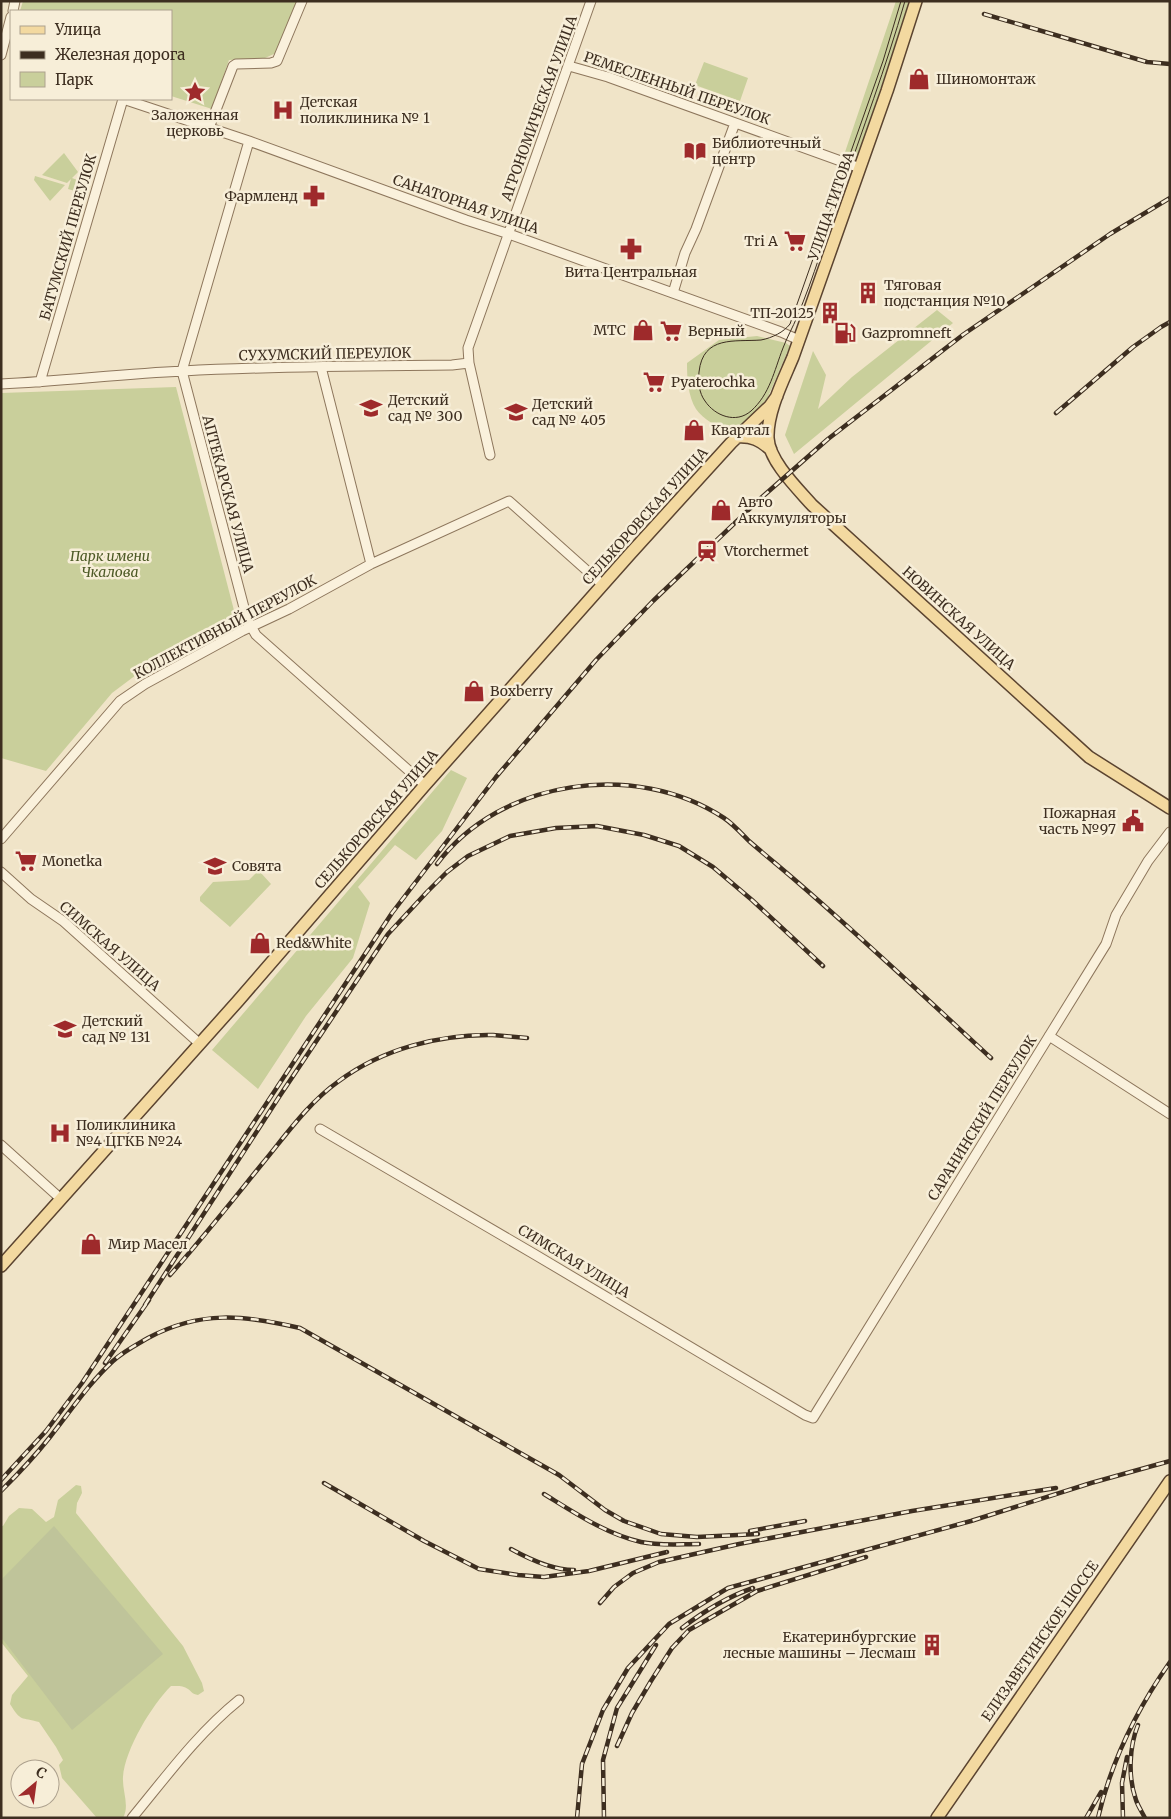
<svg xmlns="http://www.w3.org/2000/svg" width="1171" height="1819" font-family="Merriweather,serif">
  <rect width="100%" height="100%" fill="#f0e4c8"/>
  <path fill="#c9cf9b" d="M23 1H297L276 53 265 58 229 60 212 109 171 96V11H20Z
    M896 1H910L892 64 859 158H856L853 161 843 158Z
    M704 62 748 78 740 101 695 85Z
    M64 153 78 172 72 178 85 183 82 193 68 189 71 179 67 183 42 175Z
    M35 176 65 185 50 201 34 180Z
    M937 310 953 323 794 454 785 435 813 351 826 375 818 409 852 377Z
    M757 336 786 343 790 346 767 399 743 424 731 434 728 433C718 427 703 419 696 409 688 396 687 378 687 363L719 340Z
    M176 387 236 618 136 675 112 693 46 771 1 758V393Z
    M451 770 467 778 442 831 416 860 395 845 358 887 370 903 353 958 306 1016 258 1089 212 1050Z
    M256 873H261L271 884 230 927 200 901V897L213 882 249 880Z
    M76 1485 81 1486 82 1493 77 1503 76 1513 183 1646 202 1683 204 1691 198 1695C192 1694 192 1692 188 1689 183 1685 176 1686 171 1686 152 1705 125 1749 123 1777 122 1791 130 1805 123 1818H97L62 1778 59 1765 63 1760 56 1747 39 1722C21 1717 21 1722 10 1704L12 1695 28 1676 1 1642V1526H3L9 1516 19 1508 32 1509 46 1522 54 1517 58 1500Z"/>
  <path fill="#bfc49a" d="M54 1526 163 1654 72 1730 1 1637V1580Z"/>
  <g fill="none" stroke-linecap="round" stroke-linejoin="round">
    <g stroke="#8d765c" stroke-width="11">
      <path id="minor" d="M13 11 15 1
        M1 55 11 17
        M569 66 608 77 860 168
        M123 99 249 141 466 220 509 234 781 332 799 340
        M209 128 233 66 236 64 271 63 277 61 302 1
        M249 141 182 371 247 619 256 635 425 785
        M673 293 685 253 696 229 735 123
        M321 367 371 564
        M40 382 123 99
        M1 384C62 381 122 374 183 371 273 366 363 366 452 365L469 363
        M490 455 469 363 468 348 591 1
        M1 839 120 701 145 684 242 631 289 609 371 564 509 501 603 585
        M1 872 31 899 63 921 200 1044
        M1049 1036 1170 1114
        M320 1129 534 1254 805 1415 813 1418 1106 944 1116 915 1148 861 1170 832
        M1 1145 61 1199
        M132 1818C166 1777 197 1734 239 1700"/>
    </g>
    <g stroke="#5b4430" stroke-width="14">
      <path id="major" d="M916 1 887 91 793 357C783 381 767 412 768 438 769 461 798 489 812 505L1089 757 1170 808
        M737 437C752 436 760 440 771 450
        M1 1266 238 1001 425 785 630 554 731 443 770 406 777 396
        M937 1818 1170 1481"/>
    </g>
    <use href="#minor" stroke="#faf1dc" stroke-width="9"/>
    <use href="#major" stroke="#f3d9a0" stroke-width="11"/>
    <path stroke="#3d2e20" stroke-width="1" d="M901 1 883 61 790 324C784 332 772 338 761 340 735 342 703 335 699 372 698 382 699 393 705 401 715 416 736 424 751 411 770 394 774 371 783 348 787 337 793 327 797 317 814 277 826 235 840 195 862 131 886 67 905 1"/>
    <g stroke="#3d2e20" stroke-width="4.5">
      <path id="rail" d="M984 14 1147 62 1170 64
        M1056 413 1133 347 1161 327 1170 322
        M437 864C500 779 636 760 724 818 733 824 741 833 749 841 764 854 780 867 795 880 862 938 926 998 991 1058
        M170 1275C202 1239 232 1201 262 1164 286 1135 308 1103 339 1081 382 1049 440 1034 493 1035 504 1036 516 1037 527 1038
        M145 1305 279 1097 388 934 427 892 447 872 468 856 510 836 556 828 597 826 644 835 679 846 713 867 752 900 823 966
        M105 1363 149 1300
        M1 1480 46 1431 82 1383 392 913 496 777 596 660 653 601 761 498 828 439 964 334 1110 234 1170 198
        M324 1483 424 1541 479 1569 518 1575 544 1577 589 1571 667 1552
        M1 1491C18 1474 35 1456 50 1437 70 1412 89 1383 113 1361 124 1351 136 1345 148 1338 200 1310 245 1315 300 1328L559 1475 605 1510 624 1521 661 1534 697 1537 758 1534
        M544 1494C575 1513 606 1534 641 1542 660 1546 680 1544 699 1544
        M750 1531 805 1521
        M511 1549C529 1559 552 1570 574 1570
        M600 1603 614 1587 633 1573 659 1562 739 1544 912 1511 1056 1488
        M682 1628C704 1611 727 1597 753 1588
        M1138 1725C1129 1747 1128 1778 1136 1800 1138 1806 1142 1812 1145 1818
        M617 1746 632 1713 651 1681 672 1648 689 1630 757 1591 866 1557
        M577 1818 582 1764 603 1710 628 1668 669 1624 728 1588 971 1521 1091 1483 1170 1461
        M604 1818 603 1760 617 1708 656 1645
        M1086 1818 1101 1792
        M1098 1818C1111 1762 1137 1709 1170 1662
        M1123 1818 1122 1783 1127 1757"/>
    </g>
    <use href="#rail" stroke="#f7eed8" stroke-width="2.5" stroke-dasharray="8" stroke-linecap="butt"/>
  </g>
  <defs>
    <g id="shop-bare" transform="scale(1.725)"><path d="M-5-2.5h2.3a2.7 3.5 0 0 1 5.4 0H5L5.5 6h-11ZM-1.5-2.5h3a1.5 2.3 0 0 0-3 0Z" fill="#9e2a2b" stroke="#f7eed8" stroke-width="2.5" paint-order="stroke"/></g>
    <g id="sight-bare" transform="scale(1.725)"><path d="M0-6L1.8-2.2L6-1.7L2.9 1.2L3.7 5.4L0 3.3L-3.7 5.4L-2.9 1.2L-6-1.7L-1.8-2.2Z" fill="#9e2a2b" stroke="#f7eed8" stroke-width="2.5" paint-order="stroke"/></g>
    <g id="hospital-bare" transform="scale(1.725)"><path d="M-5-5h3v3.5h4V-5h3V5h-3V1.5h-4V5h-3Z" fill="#9e2a2b" stroke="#f7eed8" stroke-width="2.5" paint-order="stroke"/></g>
    <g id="library-bare" transform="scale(1.725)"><path d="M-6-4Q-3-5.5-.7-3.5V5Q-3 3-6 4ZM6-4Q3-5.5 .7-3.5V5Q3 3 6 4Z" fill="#9e2a2b" stroke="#f7eed8" stroke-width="2.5" paint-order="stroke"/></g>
    <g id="pharmacy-bare" transform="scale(1.725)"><path d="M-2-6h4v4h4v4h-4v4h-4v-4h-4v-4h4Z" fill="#9e2a2b" stroke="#f7eed8" stroke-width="2.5" paint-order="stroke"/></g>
    <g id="supermarket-bare" transform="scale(1.725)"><path d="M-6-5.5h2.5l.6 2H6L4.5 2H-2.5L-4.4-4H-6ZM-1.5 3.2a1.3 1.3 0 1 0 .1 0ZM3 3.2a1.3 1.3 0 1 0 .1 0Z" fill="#9e2a2b" stroke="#f7eed8" stroke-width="2.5" paint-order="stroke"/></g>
    <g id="building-bare" transform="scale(1.725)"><path d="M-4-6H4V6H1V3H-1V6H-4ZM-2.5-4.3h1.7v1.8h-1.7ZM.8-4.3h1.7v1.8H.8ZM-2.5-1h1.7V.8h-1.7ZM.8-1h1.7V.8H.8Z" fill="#9e2a2b" stroke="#f7eed8" stroke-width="2.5" paint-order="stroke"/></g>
    <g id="fuel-bare" transform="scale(1.725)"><path d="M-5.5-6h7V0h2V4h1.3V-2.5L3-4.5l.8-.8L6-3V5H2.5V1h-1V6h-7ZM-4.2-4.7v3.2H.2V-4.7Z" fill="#9e2a2b" stroke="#f7eed8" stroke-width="2.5" paint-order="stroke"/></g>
    <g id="school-bare" transform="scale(1.725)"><path d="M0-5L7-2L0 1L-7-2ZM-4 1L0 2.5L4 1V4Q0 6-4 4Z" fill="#9e2a2b" stroke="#f7eed8" stroke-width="2.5" paint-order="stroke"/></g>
    <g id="station-bare" transform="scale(1.725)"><path d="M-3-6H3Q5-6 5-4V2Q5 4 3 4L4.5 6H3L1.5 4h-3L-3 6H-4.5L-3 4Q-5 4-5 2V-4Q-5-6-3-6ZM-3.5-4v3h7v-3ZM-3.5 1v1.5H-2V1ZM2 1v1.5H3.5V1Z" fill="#9e2a2b" stroke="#f7eed8" stroke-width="2.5" paint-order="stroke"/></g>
    <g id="civic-bare" transform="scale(1.725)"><path d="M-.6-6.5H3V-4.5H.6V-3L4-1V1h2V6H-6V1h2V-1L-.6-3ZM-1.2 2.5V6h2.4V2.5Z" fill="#9e2a2b" stroke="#f7eed8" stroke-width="2.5" paint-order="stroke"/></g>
  </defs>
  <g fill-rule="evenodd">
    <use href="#shop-bare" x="919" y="79"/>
    <use href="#sight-bare" x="195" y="92"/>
    <use href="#hospital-bare" x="283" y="110"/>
    <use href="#library-bare" x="695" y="151"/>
    <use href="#pharmacy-bare" x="314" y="196"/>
    <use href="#supermarket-bare" x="795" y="241"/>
    <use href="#pharmacy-bare" x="631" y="249"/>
    <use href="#building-bare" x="868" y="293"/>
    <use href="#building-bare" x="830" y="313"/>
    <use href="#shop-bare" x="643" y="330"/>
    <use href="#supermarket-bare" x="671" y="331"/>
    <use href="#fuel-bare" x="845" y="333"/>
    <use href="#supermarket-bare" x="654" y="382"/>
    <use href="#school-bare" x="371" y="408"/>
    <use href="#school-bare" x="516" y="412"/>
    <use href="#shop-bare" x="694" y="430"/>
    <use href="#shop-bare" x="721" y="510"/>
    <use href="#station-bare" x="707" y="551"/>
    <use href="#shop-bare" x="474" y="691"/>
    <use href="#civic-bare" x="1133" y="821"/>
    <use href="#supermarket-bare" x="26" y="861"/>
    <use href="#school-bare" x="215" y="866"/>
    <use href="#shop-bare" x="260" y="943"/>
    <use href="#school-bare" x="65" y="1029"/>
    <use href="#hospital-bare" x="60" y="1133"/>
    <use href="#shop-bare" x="91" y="1244"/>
    <use href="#building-bare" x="932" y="1645"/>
  </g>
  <g text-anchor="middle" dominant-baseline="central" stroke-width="5" stroke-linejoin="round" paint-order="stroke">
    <g font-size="14" fill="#3d2e20" stroke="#f7eed8" text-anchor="start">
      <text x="936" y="79">Шиномонтаж</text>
      <text x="300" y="102">Детская<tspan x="300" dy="16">поликлиника № 1</tspan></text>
      <text x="195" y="115" text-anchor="middle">Заложенная<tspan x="195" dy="16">церковь</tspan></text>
      <text x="712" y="143">Библиотечный<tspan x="712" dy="16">центр</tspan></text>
      <text x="298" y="196" text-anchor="end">Фармленд</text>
      <text x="778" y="241" text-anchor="end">Tri A</text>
      <text x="631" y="272" text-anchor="middle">Вита Центральная</text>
      <text x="884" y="285">Тяговая<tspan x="884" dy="16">подстанция №10</tspan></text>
      <text x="814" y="313" text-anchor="end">ТП-20125</text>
      <text x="626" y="330" text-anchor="end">МТС</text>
      <text x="688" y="331">Верный</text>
      <text x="862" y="333">Gazpromneft</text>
      <text x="671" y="382">Pyaterochka</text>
      <text x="388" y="400">Детский<tspan x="388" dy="16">сад № 300</tspan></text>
      <text x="532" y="404">Детский<tspan x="532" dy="16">сад № 405</tspan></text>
      <text x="711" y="430">Квартал</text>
      <text x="738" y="502">Авто<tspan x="738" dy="16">Аккумуляторы</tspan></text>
      <text x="724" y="551">Vtorchermet</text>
      <text x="490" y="691">Boxberry</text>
      <text x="1116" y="813" text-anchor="end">Пожарная<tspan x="1116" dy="16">часть №97</tspan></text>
      <text x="42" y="861">Monetka</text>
      <text x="232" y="866">Совята</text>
      <text x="276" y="943">Red&amp;White</text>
      <text x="82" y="1021">Детский<tspan x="82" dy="16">сад № 131</tspan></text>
      <text x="76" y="1125">Поликлиника<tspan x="76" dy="16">№4 ЦГКБ №24</tspan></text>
      <text x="108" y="1244">Мир Масел</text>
      <text x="916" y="1637" text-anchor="end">Екатеринбургские<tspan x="916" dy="16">лесные машины – Лесмаш</tspan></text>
    </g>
    <g font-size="14" fill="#3d2e20" stroke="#f7eed8">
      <text transform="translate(677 88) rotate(19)">РЕМЕСЛЕННЫЙ ПЕРЕУЛОК</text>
      <text transform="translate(539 108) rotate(-70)">АГРОНОМИЧЕСКАЯ УЛИЦА</text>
      <text transform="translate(466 204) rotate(19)">САНАТОРНАЯ УЛИЦА</text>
      <text transform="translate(831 206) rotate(-71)">УЛИЦА ТИТОВА</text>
      <text transform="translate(68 237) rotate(-74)">БАТУМСКИЙ ПЕРЕУЛОК</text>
      <text transform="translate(325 354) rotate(-1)">СУХУМСКИЙ ПЕРЕУЛОК</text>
      <text transform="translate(228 494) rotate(75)">АПТЕКАРСКАЯ УЛИЦА</text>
      <text transform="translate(645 516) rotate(-48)">СЕЛЬКОРОВСКАЯ УЛИЦА</text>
      <text transform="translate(959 618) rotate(42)">НОВИНСКАЯ УЛИЦА</text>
      <text transform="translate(225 627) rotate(-28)">КОЛЛЕКТИВНЫЙ ПЕРЕУЛОК</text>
      <text transform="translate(376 819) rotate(-49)">СЕЛЬКОРОВСКАЯ УЛИЦА</text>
      <text transform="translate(110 946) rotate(41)">СИМСКАЯ УЛИЦА</text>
      <text transform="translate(982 1118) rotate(-58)">САРАНИНСКИЙ ПЕРЕУЛОК</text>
      <text transform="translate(574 1261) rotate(31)">СИМСКАЯ УЛИЦА</text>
      <text transform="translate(1040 1641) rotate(-55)">ЕЛИЗАВЕТИНСКОЕ ШОССЕ</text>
    </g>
    <g font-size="14" font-style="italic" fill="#4d5a26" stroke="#f7eed8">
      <text x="110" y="556">Парк имени<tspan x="110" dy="16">Чкалова</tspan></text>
    </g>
  </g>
  <rect width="1171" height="1819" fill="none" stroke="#3d2e20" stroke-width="5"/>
  <rect x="10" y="10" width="162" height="90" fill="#f7eed8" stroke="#ada18e"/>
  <rect x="20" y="26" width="25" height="8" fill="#f3d9a0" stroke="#ada18e"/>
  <text x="55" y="35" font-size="15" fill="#3d2e20">Улица</text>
  <rect x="20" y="51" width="25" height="8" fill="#3d2e20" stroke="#ada18e"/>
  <text x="55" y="60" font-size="15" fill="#3d2e20">Железная дорога</text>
  <rect x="20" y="72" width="25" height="15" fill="#c9cf9b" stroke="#ada18e"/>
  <text x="55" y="85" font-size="15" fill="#3d2e20">Парк</text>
  <g transform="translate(35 1784) rotate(29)"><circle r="24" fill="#f7eed8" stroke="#ada18e"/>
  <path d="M0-4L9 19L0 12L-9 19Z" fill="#9e2a2b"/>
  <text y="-8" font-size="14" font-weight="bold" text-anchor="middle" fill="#3d2e20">С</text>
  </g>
</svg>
